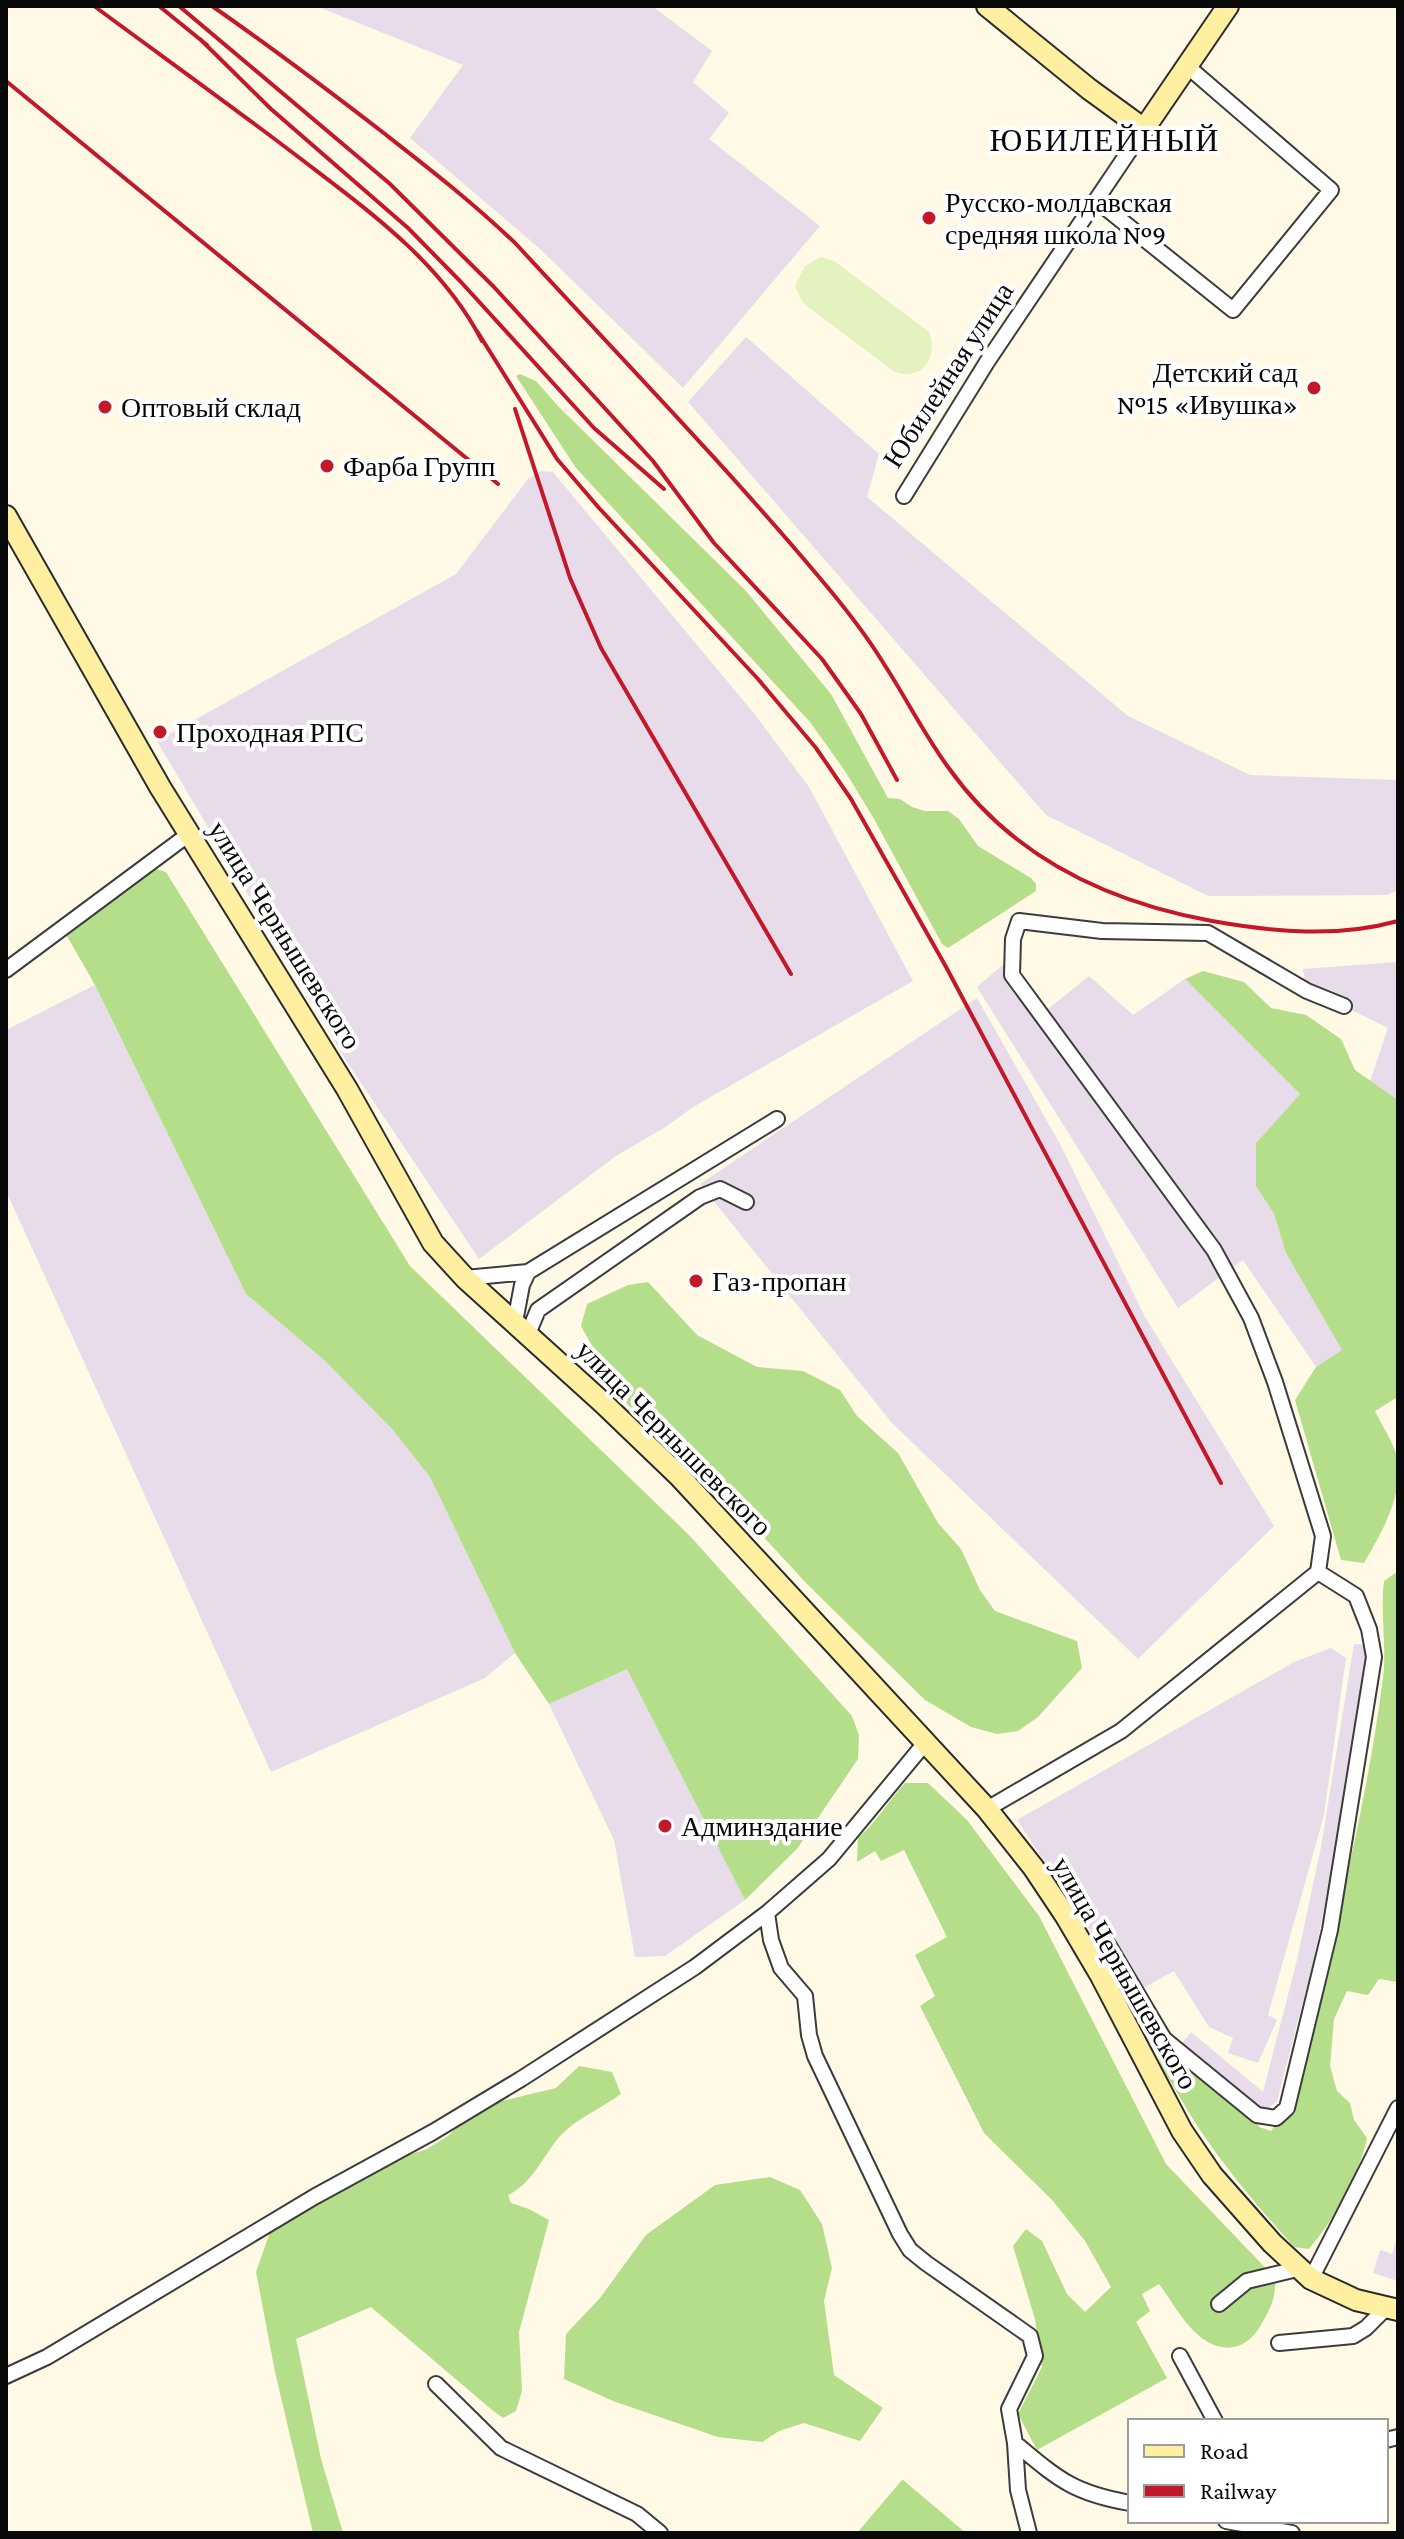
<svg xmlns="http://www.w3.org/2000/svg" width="1404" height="2539" font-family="'Crimson Pro',serif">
  <rect width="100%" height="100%" fill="#fff9e6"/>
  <path fill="#e8dcea" d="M316 6H652L712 51 693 82 729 113 709 139 820 226 683 388 539 248 410 138 463 65Z
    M746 337 879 454 867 497 1128 716 1250 775 1398 780V890L1387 895 1208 896 1046 815 688 402Z
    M541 471 553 472 753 712 809 787 913 981 693 1107 667 1126 616 1156 479 1259 345 1059 157 741 456 574 528 479Z
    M1398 962V1100L1370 1081 1388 1028 1344 1006 1307 991 1303 969Z
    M1004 964 1048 1009 1089 976 1133 1015 1185 979 1300 1094 1256 1143V1186L1274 1214 1286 1253 1343 1350 1316 1367 1243 1260 1178 1308 977 987Z
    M95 985 246 1294 324 1360 392 1429 430 1477 515 1653 485 1678 271 1772 6 1191V1030Z
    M977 998 1060 1144 1145 1317 1274 1526 1138 1659 892 1423 700 1184Z
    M1354 1644 1369 1645 1336 1851 1313 1963 1277 2101 1265 2111 1181 2044 1191 2032 1263 2092 1297 1960 1321 1847Z
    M1331 1648 1346 1658 1324 1815 1268 2015 1277 2020 1258 2063 1228 2053 1233 2038 1209 2027 1174 1971 1140 1990 1099 1944 1017 1820 1294 1662Z
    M627 1668 745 1900 665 1956 635 1957 614 1840 549 1704Z
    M1398 2234V2281L1373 2273 1380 2250 1392 2254Z"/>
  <path fill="#b5de8b" d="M520 374 536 381 558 406 746 591 831 694 888 798 900 799 912 807 925 811H948L959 819 978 846 1031 878 1036 884V891L948 948 942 944 874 819 845 771 810 722 576 468 516 376Z
    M154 868 166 872 410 1266 690 1536 852 1716 859 1735 858 1759 797 1849 745 1900 627 1669 549 1704 515 1653 430 1477 392 1429 324 1360 246 1294 95 985 67 936Z
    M1203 971 1244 982 1271 1008 1306 1015 1341 1039 1355 1070 1398 1100V1400L1396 1398 1375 1411C1382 1426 1393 1441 1397 1457 1404 1495 1382 1532 1364 1563L1341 1560 1295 1400 1316 1367 1342 1350 1286 1253 1274 1214 1256 1186V1143L1300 1094 1185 979Z
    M648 1282 697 1335 757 1367 803 1371 840 1390 857 1416 898 1453 938 1523 961 1549 980 1590 995 1611 1077 1641 1082 1668 1038 1717 1018 1731 997 1734 971 1727 925 1700 807 1584 760 1533 621 1398 581 1326 587 1304 628 1285Z
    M1398 1571V1982L1379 1979 1368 1995 1347 1991 1334 2019 1330 2066 1337 2091 1350 2103 1354 2120 1367 2138C1358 2178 1335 2218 1309 2249L1294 2247C1251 2199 1211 2152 1179 2096 1168 2077 1156 2062 1155 2040L1164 2039 1255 2113 1259 2127 1271 2131 1287 2108C1326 1966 1364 1825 1383 1678 1387 1645 1380 1614 1384 1581Z
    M905 1783H928L967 1820 1039 1916 1166 2164 1275 2278C1276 2299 1271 2307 1261 2325 1246 2351 1221 2355 1198 2335 1183 2322 1171 2300 1159 2284L1142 2294 1150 2311 1136 2322 1167 2378 1037 2450 1018 2414 1042 2367 1035 2319 1013 2246 1026 2229 1042 2241 1067 2294 1085 2312 1111 2287 1085 2241 1053 2201 984 2133 920 2006 935 1996 915 1955 947 1937 904 1850 881 1861 875 1851 857 1862 858 1838C877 1822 888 1801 905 1783Z
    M579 2066 612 2072 621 2094C603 2107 578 2118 562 2134 543 2154 535 2182 508 2195L511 2203 529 2209 549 2220 519 2332 522 2391 516 2411 503 2418 492 2410 371 2307 296 2339 321 2459 343 2533H313L275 2372 256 2272 271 2229 372 2167 427 2149 448 2136 477 2107 556 2088Z
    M770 2177 800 2190 822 2224 832 2268 824 2301 834 2375 883 2408 860 2441 804 2423 779 2431 762 2442 718 2437 613 2401 564 2379 566 2334 600 2298 646 2235 715 2185Z
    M902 2480H903L966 2533H857Z"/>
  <path fill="#e4f2c0" d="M821 257 834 261 929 332C939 357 922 381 895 372L803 303 795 286 805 266Z"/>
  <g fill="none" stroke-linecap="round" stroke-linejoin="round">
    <g stroke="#3c3c3c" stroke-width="18">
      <path id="street" d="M1097 201 1233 310 1331 190 1187 66
        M904 496 987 362 1144 129
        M6 970 189 834
        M465 1278 528 1272 777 1119
        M515 1322 522 1285 528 1272
        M528 1334 538 1310 700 1197 720 1189 746 1202
        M987 1809 1121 1731 1318 1572 1323 1536 1275 1382 1251 1318 1214 1250 1012 975 1013 939 1019 921 1102 931 1208 933 1307 991 1344 1006
        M767 1913 771 1940 781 1968 805 1996 809 2035 815 2056 900 2234 910 2250 926 2263 1030 2336 1035 2356 1009 2409 1015 2443 1018 2490 1029 2533
        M1087 1953 1109 1946 1164 2039 1257 2115 1276 2118 1287 2108 1330 1930 1374 1657 1369 1629 1356 1596 1318 1572
        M1311 2279 1398 2108
        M1219 2304 1247 2281 1297 2269
        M1279 2343 1353 2336 1366 2328 1386 2308
        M1180 2356 1215 2421
        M6 2376 47 2357 314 2197 433 2132 521 2079 695 1967 767 1913 829 1859 925 1743
        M436 2384 501 2448 637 2514 660 2533
        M1386 2440 1398 2437
        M1015 2443C1058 2479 1073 2493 1130 2503
        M1226 2521 1292 2533"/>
    </g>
    <g stroke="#2b2b2b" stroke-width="24">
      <path id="secondary" d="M987 6 1089 89 1144 129 1228 6
        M6 516 160 787 347 1089 433 1243 465 1278 603 1403 679 1476 987 1809 1033 1867 1065 1915 1101 1976 1182 2131 1212 2175 1272 2243 1311 2279 1356 2300 1398 2310"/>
    </g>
    <use href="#street" stroke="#fff" stroke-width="14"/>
    <use href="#secondary" stroke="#ffefa1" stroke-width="20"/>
    <path stroke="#c3182a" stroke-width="4" d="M94 6C163 57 233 107 301 159 369 211 442 263 482 341
      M159 6 207 45
      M179 6 389 183 494 287 653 461 714 543 822 659 861 714 897 780
      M212 6C271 47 328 90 385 134 431 170 476 205 517 245 618 355 723 463 819 577 842 604 865 633 884 664 906 698 924 734 948 767 1011 856 1107 902 1212 921 1274 932 1337 938 1398 921
      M200 39 271 109 408 228 461 282 594 428 664 489
      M6 81 498 484
      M477 331 557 459 599 508 758 679 816 748 851 799 945 965 1221 1483
      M515 409 570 578 601 648 791 974"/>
  </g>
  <g fill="#c3182a" stroke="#fff" stroke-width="3">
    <circle cx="929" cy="218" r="8"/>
    <circle cx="1314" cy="388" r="8"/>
    <circle cx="105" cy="407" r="8"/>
    <circle cx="327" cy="466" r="8"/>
    <circle cx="160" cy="732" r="8"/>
    <circle cx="696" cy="1281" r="8"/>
    <circle cx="665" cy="1826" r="8"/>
  </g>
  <g text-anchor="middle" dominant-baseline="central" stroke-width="8" stroke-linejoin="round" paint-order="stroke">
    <g font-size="28" fill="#090909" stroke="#fff" text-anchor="start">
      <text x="945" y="202">Русско-молдавская<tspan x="945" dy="32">средняя школа №9</tspan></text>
      <text x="1298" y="372" text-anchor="end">Детский сад<tspan x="1298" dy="32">№15 «Ивушка»</tspan></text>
      <text x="121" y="407">Оптовый склад</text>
      <text x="343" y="466">Фарба Групп</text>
      <text x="176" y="732">Проходная РПС</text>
      <text x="712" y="1281">Газ-пропан</text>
      <text x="681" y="1826">Админздание</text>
    </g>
    <g font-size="28" fill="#090909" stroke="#fff">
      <text transform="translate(948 375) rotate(-57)">Юбилейная улица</text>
      <text transform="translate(285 935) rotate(58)">улица Чернышевского</text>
      <text transform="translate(674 1438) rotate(45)">улица Чернышевского</text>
      <text transform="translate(1125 1973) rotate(60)">улица Чернышевского</text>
    </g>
    <g font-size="32" letter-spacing="2" fill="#090909" stroke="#fff">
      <text x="1105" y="140">ЮБИЛЕЙНЫЙ</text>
    </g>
  </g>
  <rect width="1404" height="2539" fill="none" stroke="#090909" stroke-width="16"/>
  <rect x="1128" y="2419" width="260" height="104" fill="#ffffff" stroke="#9d9d9d" stroke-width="2"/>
  <rect x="1144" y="2445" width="40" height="12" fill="#ffefa1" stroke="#9d9d9d" stroke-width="2"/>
  <text x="1200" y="2459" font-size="24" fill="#090909">Road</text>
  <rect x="1144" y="2485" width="40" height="12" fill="#c3182a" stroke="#9d9d9d" stroke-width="2"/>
  <text x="1200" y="2499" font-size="24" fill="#090909">Railway</text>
</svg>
